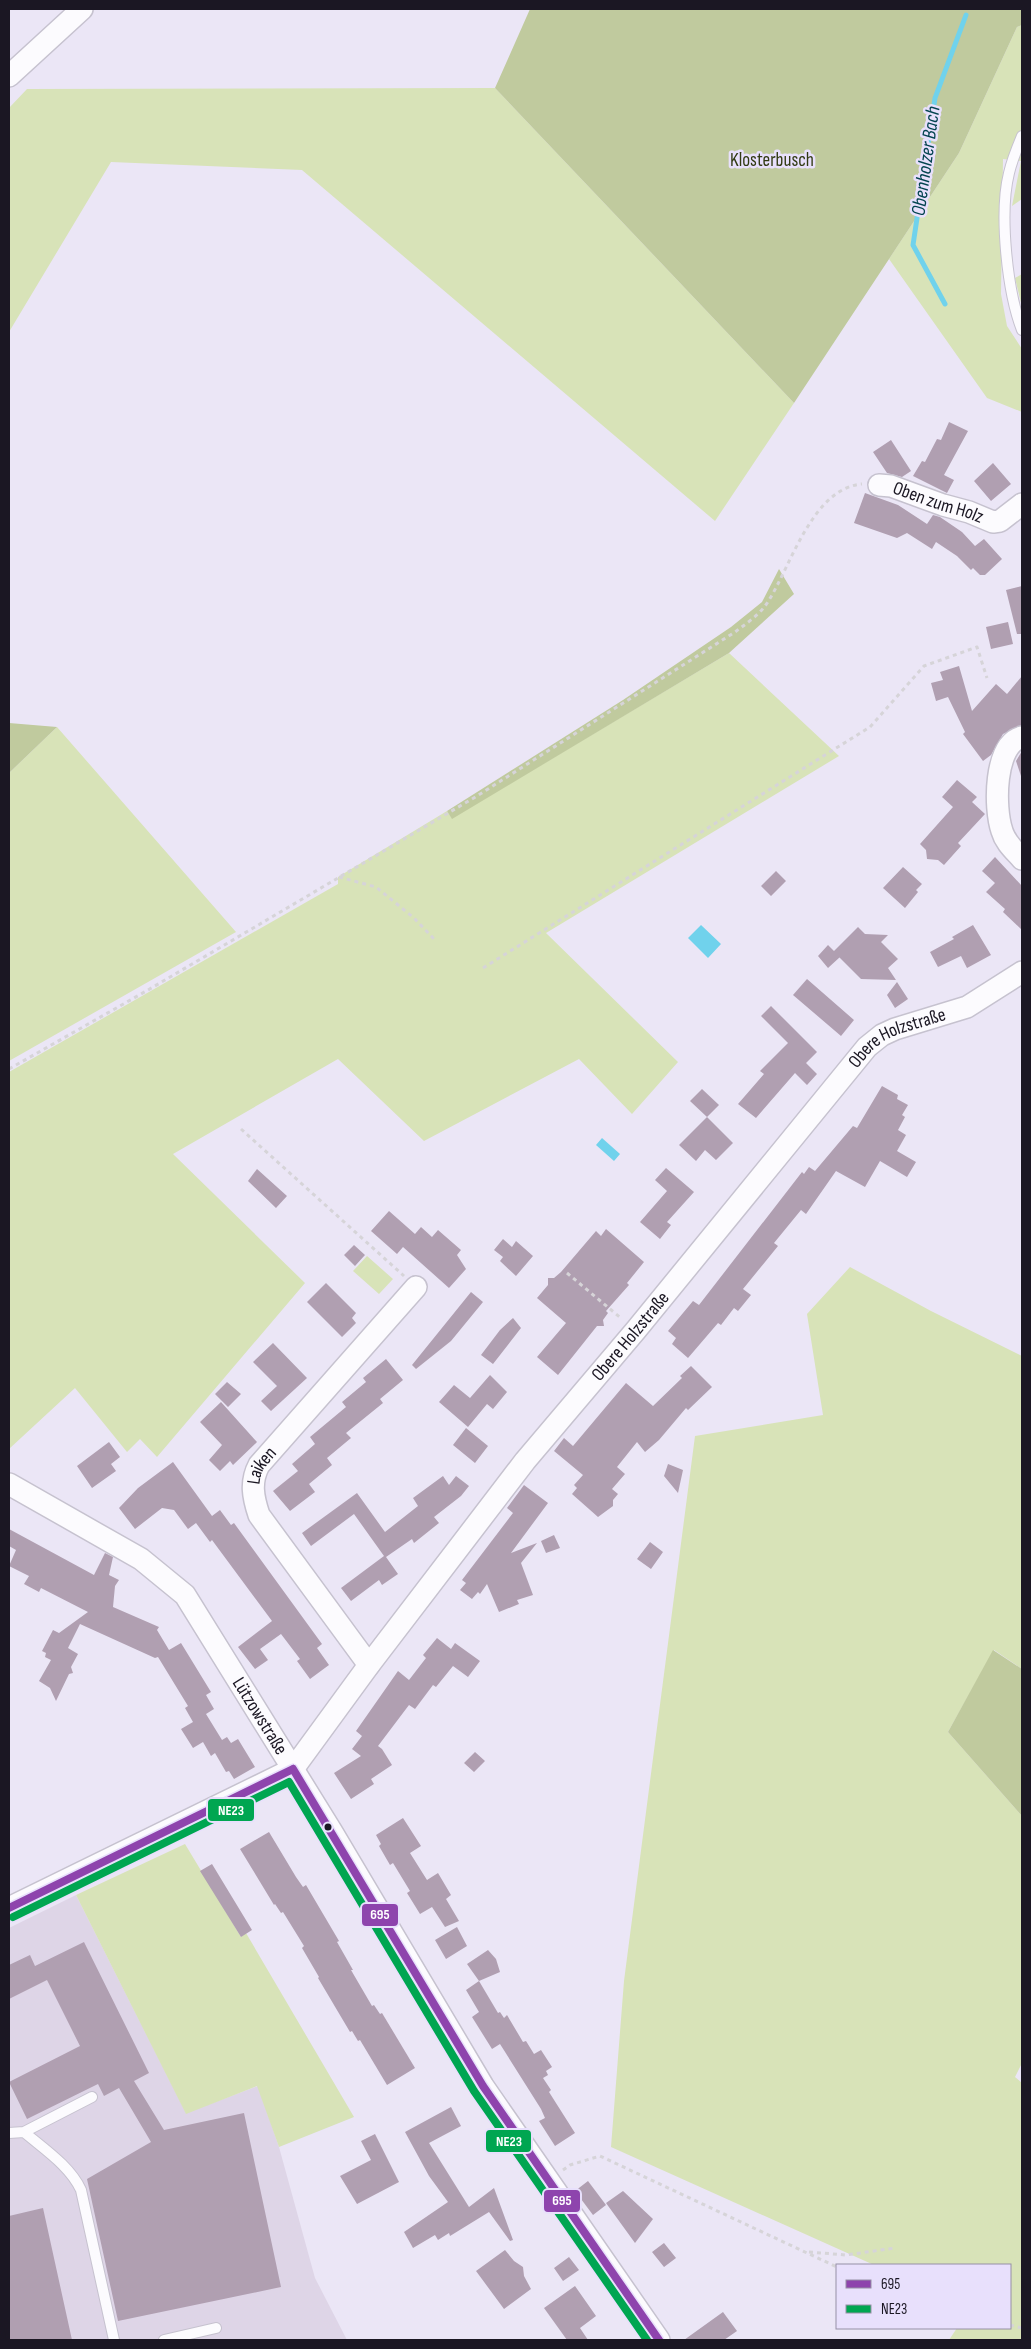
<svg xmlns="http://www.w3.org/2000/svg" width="1031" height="2349" font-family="'Sofia Sans Condensed',sans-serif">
  <rect width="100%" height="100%" fill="#ebe6f6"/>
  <path fill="#ded5e7" d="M76 1895 186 2113 258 2086 279 2147 315 2278 347 2340H9V1928Z"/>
  <path fill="#d8e3b8" d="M1022 25V199L1012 206 1021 161 1003 159 1001 294 1007 326 1022 349V412L987 398 889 259 959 153 1017 27Z
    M495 88 794 403 715 521 302 170 111 162 9 332V108L27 89Z
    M1022 274V307L1015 278Z
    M729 653 839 756 546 933 678 1062 632 1114 579 1059 424 1141 338 1059 173 1154 305 1283 157 1457 140 1439 127 1452 75 1388 9 1449V1072L338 884V877L447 811 452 818Z
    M57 727 236 932 9 1061V773Z
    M367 1256 393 1279 379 1294 353 1271Z
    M850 1267 931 1311 1022 1356V1669L994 1650 948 1732 1022 1816V2063L1015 2077 1022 2083V2340H949L957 2328H1010V2265H874L611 2147 624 1981 695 1436 823 1415 807 1314Z
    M185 1844 241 1937 246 1933 354 2117 279 2147 257 2086 186 2114 76 1895Z"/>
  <path fill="#c0ca9e" d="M530 9H1022V25L1017 27 959 153 794 403 495 88Z
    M779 569 794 594 729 653 452 819 447 811 623 700 731 627 762 602Z
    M9 723 57 727 9 773Z
    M993 1650 1022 1669V1816L948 1732Z"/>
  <path fill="#70d2ec" d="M701 925 721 944 708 958 688 938Z
    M602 1138 620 1154 614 1161 596 1145Z"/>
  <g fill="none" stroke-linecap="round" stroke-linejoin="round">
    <path stroke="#70d2ec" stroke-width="5" d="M945 304 913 245 935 98 966 15"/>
  </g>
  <path fill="#b09fb1" d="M949 422 968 431 944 475 954 480 947 493 913 476 922 461 925 462 937 439 941 440Z
    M891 440 911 471 902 477 887 473 873 452Z
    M993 463 1011 484 991 501 974 481Z
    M865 493 898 505 927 524 933 515 940 517 962 532 975 546 984 539 1002 559 985 575H980L973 568 971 570 957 556 936 542 932 549 907 533 897 538 854 523Z
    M1022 586V634H1017L1006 590Z
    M1008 622 1013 644 991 649 986 627Z
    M959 666 972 711 996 684 1007 694 1022 676V725L1003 734 991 755 983 761 963 734 965 732 948 697 936 701 931 683 943 680 940 672Z
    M1022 751V776H1021L1016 761Z
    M957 780 977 797 972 802 985 814 958 843 961 846 944 865 938 860 927 859 926 850 920 844 953 807 942 797Z
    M995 857 1022 886V930L1003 912 1005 909 986 892 995 883 982 871Z
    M903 867 922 884 916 890 918 892 905 908 883 888Z
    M776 871 786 881 771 896 761 886Z
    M973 925 991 955 967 968 961 956 938 967 930 952 954 939 952 937Z
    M858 927 865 934 888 935 881 942 898 959 888 968 896 980 861 979 837 955 840 957 828 968 818 956 828 945 834 951Z
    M807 979 854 1020 841 1036 793 995Z
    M897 982 908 999 895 1008 887 995Z
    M771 1006 817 1052 806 1063 817 1074 807 1085 795 1073 756 1118 738 1104 764 1074 760 1071 788 1043 761 1016Z
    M882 1086 898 1095 897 1099 908 1105 902 1115 905 1117 898 1130 906 1135 897 1151 916 1162 907 1177 880 1161 865 1187 836 1171 806 1214 801 1210 774 1243 778 1246 743 1289 751 1295 738 1311 734 1308 721 1325 718 1323 688 1358 672 1344 676 1338 668 1331 693 1301 699 1305 802 1172 804 1174 809 1167 815 1171 853 1126 857 1128Z
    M702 1089 719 1105 707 1117 690 1101Z
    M707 1117 733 1143 716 1160 705 1150 696 1161 679 1145Z
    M666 1168 694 1192 667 1222 671 1225 660 1239 640 1222 667 1191 655 1180Z
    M257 1169 287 1196 276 1208 248 1181Z
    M389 1211 415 1234 421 1227 432 1237 438 1230 461 1250 457 1255 466 1269 449 1288 403 1247 397 1254 371 1231Z
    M606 1229 644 1262 627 1283 629 1285 606 1311 608 1313 603 1320 604 1326H597L558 1375 537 1357 566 1323 537 1298 548 1285V1278H554L561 1272 596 1231 601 1236Z
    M503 1239 512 1247 516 1241 533 1256 516 1276 500 1261 503 1257 494 1250Z
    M354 1245 365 1255 355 1266 344 1255Z
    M326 1283 356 1313 352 1318 356 1323 342 1337 307 1302Z
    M471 1292 483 1302 451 1341 416 1369 412 1365Z
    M513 1318 521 1328 493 1364 481 1355 500 1330Z
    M273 1343 307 1378 271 1411 261 1401 277 1386 253 1362Z
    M386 1359 403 1380 380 1399 383 1403 346 1433 351 1438 327 1458 332 1465 309 1484 315 1492 290 1511 273 1491 298 1471 292 1464 315 1444 310 1437 346 1407 342 1402 366 1382 363 1378Z
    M691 1366 712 1387 688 1410 686 1408 659 1440 645 1452 637 1442 617 1467 625 1474 612 1489 618 1494 613 1500V1506L598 1517 572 1494 577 1488 574 1485 583 1475 554 1451 564 1438 573 1446 626 1383 653 1406 682 1378 680 1376Z
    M490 1375 507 1392 493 1409 487 1404 468 1427 439 1402 454 1385 470 1398Z
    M227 1382 241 1394 228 1407 215 1394Z
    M221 1402 257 1442 233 1465 230 1461 220 1471 209 1460 222 1445 200 1422Z
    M466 1428 488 1446 475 1463 453 1445Z
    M109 1442 120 1457 111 1464 116 1471 92 1488 77 1466Z
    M173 1462 212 1516 220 1510 231 1525 234 1523 322 1644 317 1648 329 1665 310 1679 297 1661 300 1659 281 1634 260 1649 268 1660 255 1669 238 1647 272 1621 212 1540 210 1542 196 1523 188 1529 174 1510 162 1508 135 1529 119 1508 138 1488Z
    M668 1464 683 1470 678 1493 664 1476Z
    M443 1476 449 1485 456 1476 469 1486 461 1496 434 1517 439 1523 414 1543 412 1539 386 1557 398 1574 382 1585 379 1580 351 1601 341 1588 384 1556 354 1514 311 1546 302 1533 357 1493 385 1532 418 1506 413 1498Z
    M524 1485 548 1503 511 1553 537 1543 521 1563 533 1595 517 1600 519 1604 499 1612 487 1584 480 1594 478 1592 472 1599 460 1590 466 1583 462 1580 513 1513 507 1508Z
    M9 1529 94 1575 105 1553 113 1557 109 1575 119 1580 115 1586 113 1607 159 1627 157 1630 169 1650 181 1643 211 1692 206 1695 214 1709 206 1714 222 1740 227 1737 231 1743 238 1739 255 1767 234 1779 229 1771 226 1772 215 1753 211 1756 203 1742 193 1748 181 1729 193 1722 185 1708 188 1706 158 1657 155 1658 80 1624 68 1648 78 1654 71 1667 73 1673 69 1674 56 1701 50 1688 39 1681 51 1660 45 1657 46 1653 42 1651 53 1630 59 1633 88 1612 41 1588 39 1592 24 1584 29 1576 9 1566 16 1550 9 1546Z
    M554 1535 560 1548 546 1553 541 1541Z
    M650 1542 663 1552 651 1569 637 1559Z
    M437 1638 451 1649 455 1643 480 1661 468 1677 453 1666 436 1687 433 1685 415 1709 409 1705 378 1746 382 1749 392 1765 371 1779 374 1784 351 1799 334 1773 361 1756 352 1749 362 1736 356 1731 398 1671 409 1680 426 1658 423 1655Z
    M475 1752 485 1761 474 1772 464 1763Z
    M403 1818 421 1846 410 1853 427 1880 438 1873 451 1895 446 1899 459 1921 445 1927 432 1907 420 1914 407 1893 410 1891 393 1863 390 1865 379 1846 381 1844 376 1835Z
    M269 1832 296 1877 303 1887 306 1885 339 1941 337 1942 353 1970H351L372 2006 374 2005 380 2014 382 2013 415 2068 387 2085 360 2040 358 2041 352 2031 350 2032 318 1978 319 1977 302 1948 304 1946 283 1912 281 1913 275 1904 274 1905 240 1849Z
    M212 1864 252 1930 241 1937 200 1871Z
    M457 1927 467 1946 446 1959 435 1940Z
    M84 1942 149 2073 134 2081 164 2130 244 2113 281 2287 118 2321 87 2179 151 2142 119 2088 104 2096 98 2084 27 2119 9 2082 80 2046 47 1980 9 1999V1965L30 1955 35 1966Z
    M488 1950 496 1959 500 1972 479 1981 498 2013 500 2012 504 2018 507 2015 523 2042 526 2041 534 2054 541 2050 552 2067 546 2071 548 2075 543 2078 551 2090 549 2092 575 2133 555 2146 539 2121 545 2118 541 2109 500 2044 492 2049 472 2017 479 2012 466 1990 479 1981 467 1964Z
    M451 2107 461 2126 429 2143 469 2207 494 2188 513 2240 510 2241 489 2212 450 2236 449 2233 438 2240 435 2235 413 2248 404 2232 448 2202 429 2176 405 2132Z
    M375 2134 399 2182 357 2204 340 2176 371 2160 361 2141Z
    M588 2181 606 2205 593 2215 575 2191Z
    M623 2191 653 2219 635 2243 606 2203Z
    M43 2208 72 2340H9V2216Z
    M664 2243 676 2258 664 2267 652 2252Z
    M505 2250 514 2261 523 2267 524 2276 531 2289 504 2309 476 2271Z
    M569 2257 579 2270 563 2281 554 2268Z
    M575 2286 596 2316 580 2328 588 2340H567L544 2308Z
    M723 2312 737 2331 724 2340H684Z"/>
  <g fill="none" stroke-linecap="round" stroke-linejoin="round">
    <g stroke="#c6c2cf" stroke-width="12">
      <path id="service" d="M1022 136C1017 148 1012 160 1009 173 999 213 1007 291 1022 330
        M24 2132C44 2149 70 2166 81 2190L114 2340
        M9 2133 24 2132 92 2097
        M164 2340 216 2328"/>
    </g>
    <g stroke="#c6c2cf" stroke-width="24">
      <g id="minor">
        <path d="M9 76 82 9"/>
        <path id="s1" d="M879 485 891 486 943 505 969 512 993 522 1000 521 1022 504"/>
        <path d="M1022 737C994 744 994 808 1002 831 1005 842 1014 850 1022 859"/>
        <path id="s2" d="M9 1484 141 1559 185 1595 332 1832 483 2086 659 2340"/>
        <path id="s3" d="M369 1665 259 1515C253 1497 250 1482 259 1465L416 1287"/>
        <path id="s4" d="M9 1908 293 1769 369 1665 525 1461 636 1330 867 1047 882 1035 895 1029 967 1007 1022 972"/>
      </g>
    </g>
    <path stroke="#d6d4d8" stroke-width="3" stroke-dasharray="4 4" stroke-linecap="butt" d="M339 877 376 887 414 918 435 940
      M483 968 870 727 924 666 977 647 987 678
      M9 1069 148 990 477 796 735 632C747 623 761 614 769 600 791 565 813 488 862 484
      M241 1129 404 1276
      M567 1273 622 1319
      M563 2170 570 2165 600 2156 837 2267
      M809 2252 846 2255 895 2248
      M1010 2325 1022 2328"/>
    <use href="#service" stroke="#fcfbfe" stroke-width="10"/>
    <use href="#minor" stroke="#fcfbfe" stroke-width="21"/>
    <g stroke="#e8e0fc" stroke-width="11">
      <path id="bus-1" d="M293 1769 483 2086 659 2340
        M9 1908 293 1769"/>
    </g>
    <g stroke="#e8e0fc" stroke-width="11">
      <path id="bus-2" d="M13 1917 289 1782 474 2091 647 2340"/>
    </g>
    <use href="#bus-1" stroke="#8e44ad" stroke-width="8"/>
    <use href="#bus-2" stroke="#00a651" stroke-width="8"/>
  </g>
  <circle fill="#1b1723" stroke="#e8e0fc" stroke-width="2" cx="328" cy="1827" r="4.5"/>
  <g text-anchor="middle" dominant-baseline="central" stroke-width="5" stroke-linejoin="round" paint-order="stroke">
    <g font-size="19" fill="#313a12" stroke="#e8e0fc">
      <text x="772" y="160">Klosterbusch</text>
    </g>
    <g font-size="19" fill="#1b1723" stroke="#e8e0fc">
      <text stroke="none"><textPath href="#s1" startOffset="62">Oben zum Holz</textPath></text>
      <text stroke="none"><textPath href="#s4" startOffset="1270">Obere Holzstraße</textPath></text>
      <text stroke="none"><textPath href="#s4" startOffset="865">Obere Holzstraße</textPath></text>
      <text stroke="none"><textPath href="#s3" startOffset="238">Laiken</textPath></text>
      <text stroke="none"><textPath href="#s2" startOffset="351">Lützowstraße</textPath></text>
    </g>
    <g font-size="20" font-style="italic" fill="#044450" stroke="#e8e0fc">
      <text transform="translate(926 161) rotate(-82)">Obenholzer Bach</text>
    </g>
  </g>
  <g stroke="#e8e0fc" stroke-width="2">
    <rect x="207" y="1798" width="48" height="24" rx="5" fill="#00a651"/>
    <rect x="361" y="1903" width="38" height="24" rx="5" fill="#8e44ad"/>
    <rect x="485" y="2129" width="47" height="24" rx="5" fill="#00a651"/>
    <rect x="543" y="2189" width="38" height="24" rx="5" fill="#8e44ad"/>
  </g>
  <g font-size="14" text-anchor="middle" font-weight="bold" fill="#fff">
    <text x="231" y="1815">NE23</text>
    <text x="380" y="1919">695</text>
    <text x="509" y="2146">NE23</text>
    <text x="562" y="2205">695</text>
  </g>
  <rect width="1031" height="2349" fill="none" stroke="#1b1723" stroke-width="20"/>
  <rect x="836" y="2264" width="175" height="65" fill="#e8e0fc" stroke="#9690a5"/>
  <rect x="846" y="2280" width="25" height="8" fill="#8e44ad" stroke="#9690a5"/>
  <text x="881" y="2289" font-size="15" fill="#1b1723">695</text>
  <rect x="846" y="2305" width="25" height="8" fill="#00a651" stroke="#9690a5"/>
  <text x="881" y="2314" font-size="15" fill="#1b1723">NE23</text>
</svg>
